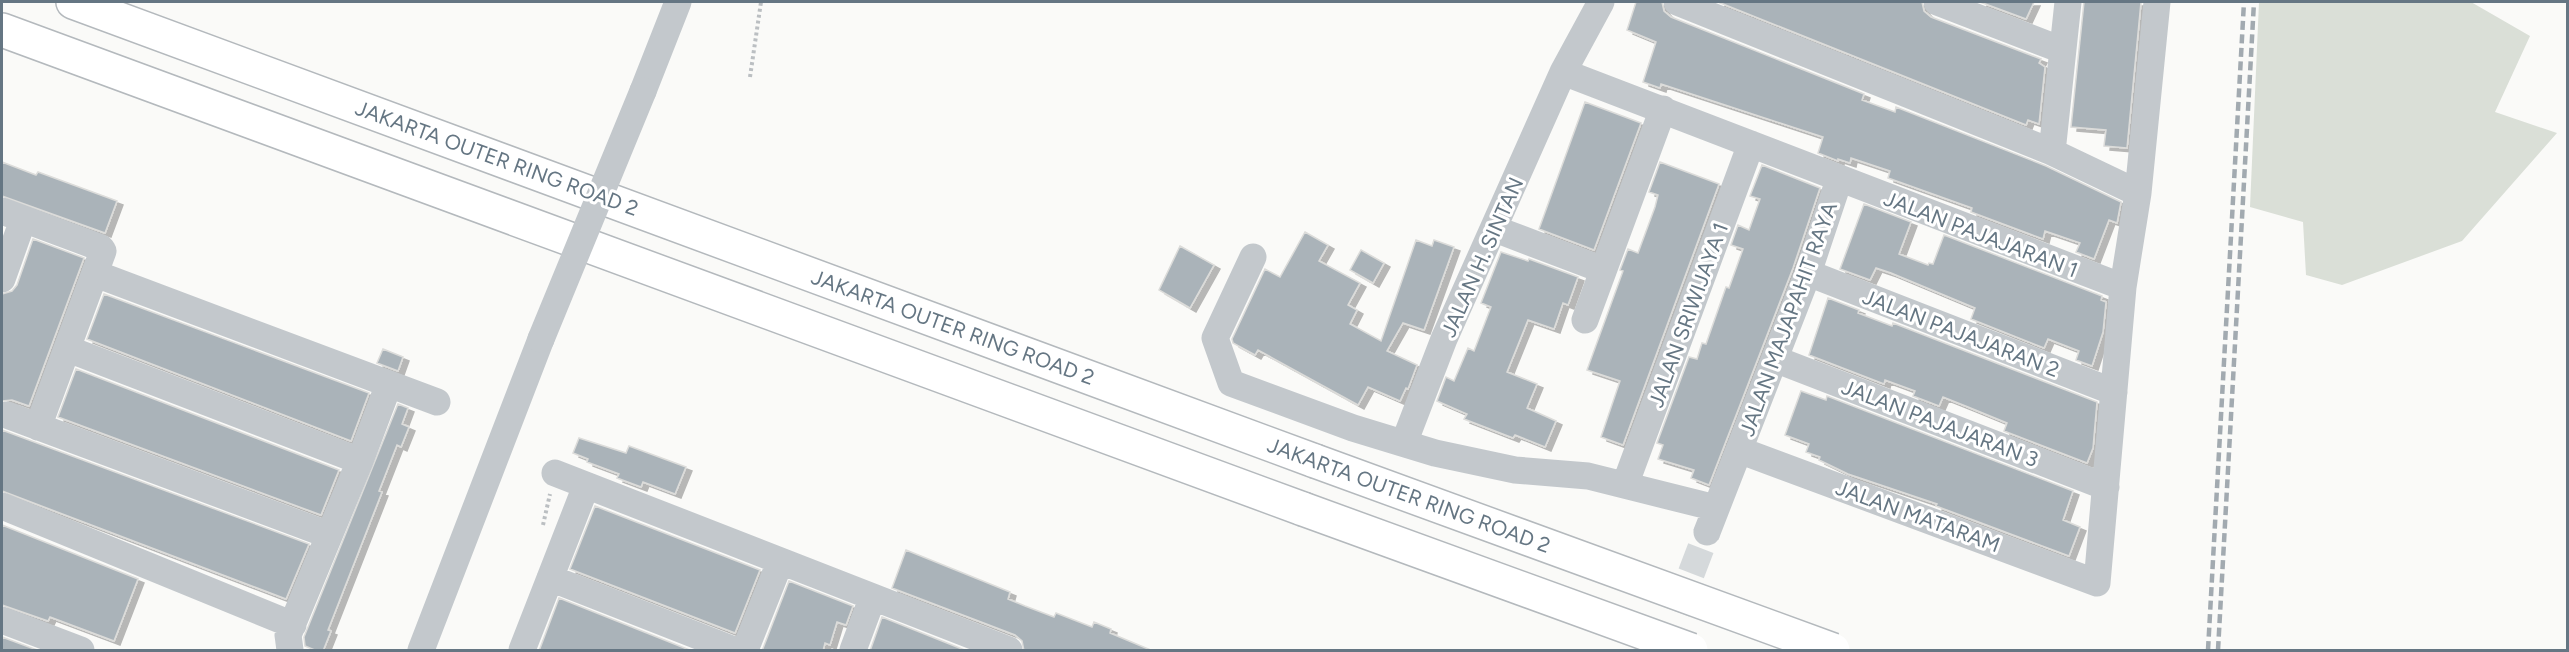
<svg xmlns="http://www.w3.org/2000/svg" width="2569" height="652" font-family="Figtree,sans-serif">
  <defs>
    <filter id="shadow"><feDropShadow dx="6" dy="4" stdDeviation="0" flood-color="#0004"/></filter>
  </defs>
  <rect width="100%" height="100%" fill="#fafaf8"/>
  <path fill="#dadfd7" d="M2259 2H2471L2530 36 2495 112 2557 133 2462 241 2342 285 2306 275 2303 222 2250 207Z"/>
  <path fill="#aab3b9" stroke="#dcdcda" stroke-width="1.5" filter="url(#shadow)" d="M1636 2H1662L1664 11 1671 17 1864 94 1862 100 1895 112 1896 107 2046 166 2121 202 2117 223 2109 220 2094 259 2076 252 2080 243 2045 231 2043 239 1971 212 1972 208 1888 178 1890 171 1851 158 1850 163 1838 159V161L1818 153 1823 137 1661 84 1660 88 1643 82 1656 42 1627 30Z
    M1718 2H1922L1924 11 1931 17 2041 59 2039 63 2045 67 2039 124 2028 120 2026 125Z
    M1980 2H2034L2026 19Z
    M2084 2H2141L2127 148 2104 146 2106 130 2071 127Z
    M1585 102 1641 123 1594 250 1539 229Z
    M2 162 36 175 38 172 117 201 105 233 2 196Z
    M1660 162 1719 184 1623 445 1601 437 1620 381 1587 370 1623 271 1620 270 1628 249 1638 253 1655 207 1658 195 1649 192Z
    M1762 165 1820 188 1793 268 1709 485 1691 478 1694 470 1658 459 1663 445 1657 443 1689 357 1697 359 1702 343 1706 344 1726 287 1729 288 1743 249 1731 245 1738 225 1749 230 1760 199 1750 196Z
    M1864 204 1911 222 1899 254 1928 265 1929 263 1933 264 1944 235 2102 296 2101 300 2106 302 2103 332 2092 366 2076 360 2079 351 2048 339 2044 348 1971 319 1975 308 1891 273 1876 268 1870 280 1840 269Z
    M1305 232 1328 245 1319 261 1360 283 1348 305 1357 310 1350 324 1381 341 1416 240 1432 246 1434 240 1454 247 1424 330 1403 323 1387 351 1417 365 1408 389 1406 388 1400 401 1368 387 1358 405 1258 350 1255 355 1233 343 1232 339 1265 269 1280 277Z
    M33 239 84 258 29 406 12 400 2 401V294L12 291 17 285Z
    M1180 246 1214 265 1190 308 1159 290Z
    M1361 250 1384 263 1373 283 1350 270Z
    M1501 252 1528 261 1529 259 1578 277 1568 305 1563 303 1554 329 1528 320 1507 372 1537 384 1527 408 1556 421 1545 447 1515 435 1513 438 1464 419 1467 414 1437 401 1446 377 1454 381 1468 348 1474 351 1491 307 1481 303Z
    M104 294 369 393 351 441 87 339Z
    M1828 298 1859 310 1858 313 1892 326 1893 323 2097 402 2093 448 2087 463 2004 431 2007 423 1968 407 1943 397 1939 406 1913 396 1915 391 1885 380 1884 384 1809 355Z
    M383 349 403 357 398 371 377 363Z
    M76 369 339 470 321 515 58 417Z
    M1801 391 1826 400 1827 396 2073 491 2063 520 2080 527 2069 556 1936 506 1937 504 1848 474 1819 460 1820 457 1806 452 1809 444 1785 435Z
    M398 404 408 408 402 424 409 427 401 447 397 445 379 491 382 492 328 630 331 631 323 651H317L305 646 304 637Z
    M2 430 309 544 286 599 2 491Z
    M579 438 626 453 629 446 686 467 675 494 643 482 641 487 617 478 619 474 587 462 588 459 573 453Z
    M595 506 760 570 735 633 570 569Z
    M2 525 138 579 114 641 50 617 48 621 2 605Z
    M906 550 1010 592 1008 599 1025 606 1054 617 1056 613 1092 627 1094 622 1111 629 1110 633 1153 651H1024L1022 641 1015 635 892 588Z
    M789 581 853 606 846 625 837 622 830 645 825 643 823 651H762Z
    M559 598 692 651H539Z
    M882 617 967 651H870Z
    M2 637 37 650V651H2Z"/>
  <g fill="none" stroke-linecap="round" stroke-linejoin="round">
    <path stroke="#d5d9db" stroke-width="27" stroke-dasharray="27 14" stroke-linecap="butt" d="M1662 650 1707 532"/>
    <g stroke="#b4b9bd" stroke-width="36">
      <path id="highway" d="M73 2 1315 461
        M2 30 1303 509"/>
    </g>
    <path stroke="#bbbfc2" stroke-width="4" stroke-dasharray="3 3" stroke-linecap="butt" d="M750 77 761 2
      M543 525 550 494"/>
    <path stroke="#c3c8cc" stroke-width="27" d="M1677 2 2052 152 2138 193
      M1937 2 2062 50
      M1563 72 2123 287
      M643 91 678 2
      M2052 152 2068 2
      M2 211 101 248 103 251 38 427
      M1495 229 1603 270
      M1253 257 1215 338 1231 383 1353 428 1435 453 1515 470 1588 476 1716 508
      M1808 273 2114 392
      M96 274 437 402
      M2 279 23 220
      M1585 320 1663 109
      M68 349 360 461
      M1775 359 2106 487
      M7 415 329 535
      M1404 443 1444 339 1563 72 1601 2
      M1739 450 2097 583 2123 287 2138 193 2157 2
      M555 473 1009 650
      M1625 485 1751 144
      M2 506 293 625
      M1707 532 1808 273 1839 180
      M550 578 734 650
      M2 620 81 650
      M290 650 288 635 360 461 389 384
      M421 650 541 339
      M522 650 586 486
      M745 650 780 562
      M853 650 872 599"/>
    <use href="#highway" stroke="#fff" stroke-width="33"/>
    <path stroke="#a2aab0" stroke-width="4.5" stroke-dasharray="9 4.5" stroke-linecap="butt" d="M2208 650 2244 2
      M2218 650 2254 2"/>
    <g stroke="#b4b9bd" stroke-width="36" stroke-linecap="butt">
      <path id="highway-bridge" d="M1315 461 1833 650
        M1303 509 1691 650"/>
    </g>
    <path stroke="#c3c8cc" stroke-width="27" d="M541 339 643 91"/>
    <use href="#highway-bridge" stroke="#fff" stroke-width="33"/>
  </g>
  <g text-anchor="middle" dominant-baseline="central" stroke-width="6" stroke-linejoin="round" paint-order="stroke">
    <g font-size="21" fill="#657683" stroke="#fff">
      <text transform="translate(497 158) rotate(20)">JAKARTA OUTER RING ROAD 2</text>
      <text transform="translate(1981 234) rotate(21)">JALAN PAJAJARAN 1</text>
      <text transform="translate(1482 257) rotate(-66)">JALAN H. SINTAN</text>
      <text transform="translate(1688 315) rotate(-70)">JALAN SRIWIJAYA 1</text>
      <text transform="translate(1788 319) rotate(-70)">JALAN MAJAPAHIT RAYA</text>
      <text transform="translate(953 327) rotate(20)">JAKARTA OUTER RING ROAD 2</text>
      <text transform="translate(1961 333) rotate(21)">JALAN PAJAJARAN 2</text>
      <text transform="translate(1940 423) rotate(21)">JALAN PAJAJARAN 3</text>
      <text transform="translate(1409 495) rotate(20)">JAKARTA OUTER RING ROAD 2</text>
      <text transform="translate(1918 516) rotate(20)">JALAN MATARAM</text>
    </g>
  </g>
  <rect width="2569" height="652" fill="none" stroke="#657683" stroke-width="6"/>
</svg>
